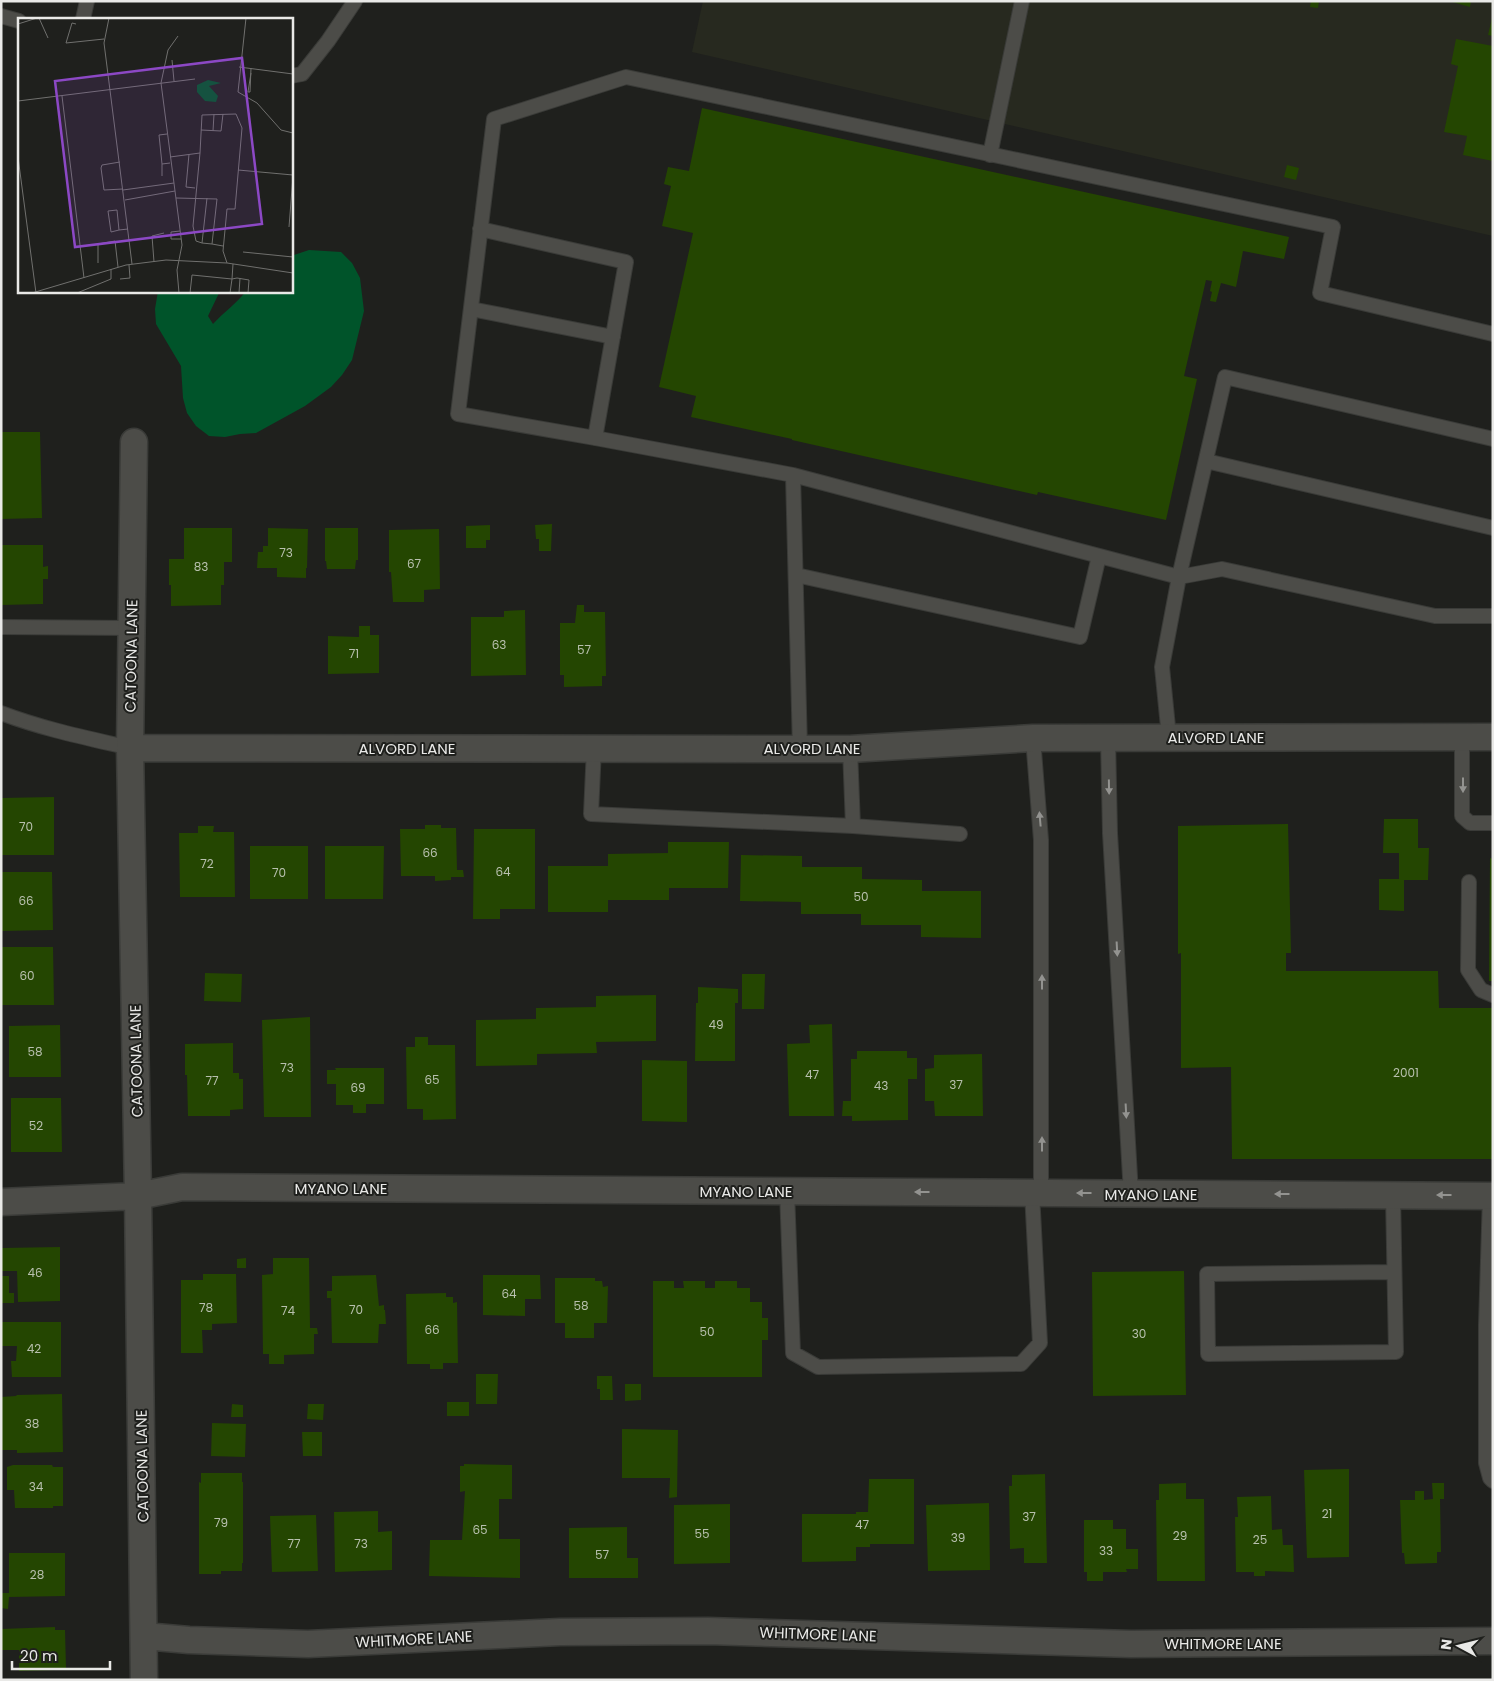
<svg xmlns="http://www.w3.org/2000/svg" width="1494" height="1681" font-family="Poppins,sans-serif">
  <rect width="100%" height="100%" fill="#1f201d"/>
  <path fill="#27291f" d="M703 1H1493V236L692 52Z"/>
  <path fill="#00542a" d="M309 250 341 252 352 263 360 278 364 311 352 360 342 375 331 387 305 406 256 433 240 434 225 437 209 436 196 426 187 413 183 398 181 366 156 324 155 309 158 291H220L208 316 213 324C224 312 236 304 246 291H291V256Z"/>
  <path fill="#244601" d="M1311 1H1319L1318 8 1310 7Z
    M1449 1H1471L1470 7Z
    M1492 18H1493V36L1488 35Z
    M1456 39 1493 46V161L1463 155 1467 136 1444 132 1458 66 1451 64Z
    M702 108 1289 237 1284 259 1243 251 1236 287 1221 283 1216 302 1210 301 1212 292 1210 291 1212 281 1206 280 1184 376 1197 379 1166 520 1038 492 1037 495 792 440V439L691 417 696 396 659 387 693 233 662 226 671 186 664 184 668 167 689 171Z
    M1287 165 1299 168 1296 180 1284 177Z
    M1 432H40L42 518 1 519Z
    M552 524 551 551H539V539H536L535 525Z
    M490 525V540H486V548H466V526Z
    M184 528H232V562H224V585H221V605L171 606V585H169V559H184Z
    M268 528 308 529 307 568H306V578L277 577V568H257L258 552H263V546H268Z
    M325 528H358V560H356L355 569H327L326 561H325Z
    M439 529 440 589 424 590V602H393L391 572H389V530Z
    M1 545H43V567L48 566V579H43V604L1 605Z
    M577 605H584V612H605L606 676H602V686L564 687V675H560V623H575Z
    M525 610 526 675 471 676V617H504V611Z
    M359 626H370V635H379V673L328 674V636L359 637Z
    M54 797V855H1V798Z
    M1384 819H1418V848H1429L1428 880H1404V911L1379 910V879H1399V853H1383Z
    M1288 824 1291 953H1286V971H1438L1439 1008H1493V1159H1232L1231 1067 1181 1068V953L1178 954V826Z
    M425 825H441V828H456L457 870H463L464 877H451V880L435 881V876H401L400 829H425Z
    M198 826H214L213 832H234L235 897H180L179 833H198Z
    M474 829H535V909H500V919H473Z
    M668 842H729L728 888H669V900H608V912H548V866H608V854L668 853Z
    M250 846H308V899H250Z
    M325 846H384L383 899H325Z
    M741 855 802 856V867H862V879L922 880V891H981V938L921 937V925H861V914H801V902L740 901Z
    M1490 858 1493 859V981H1489Z
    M1 872H52L53 930 1 931Z
    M1 947H53L54 1005H1Z
    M205 973 242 974 241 1002 204 1001Z
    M742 974H765L764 1009H742Z
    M698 987 738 989V1003H735V1061H695L696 1003H698Z
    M656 995V1041L596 1042 597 1053 537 1054V1065L476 1066V1020L536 1019V1008L596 1007V996Z
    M310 1017 311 1117H264L262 1020Z
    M832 1024 834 1116H789L787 1044 810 1043 809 1025Z
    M60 1025 61 1077H9V1026Z
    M415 1037H428V1045H455L456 1119 423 1120V1109H407L406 1047H415Z
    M233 1043V1073H239V1079H243V1109L230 1110V1116H188L187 1075H185V1044Z
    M857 1051H907V1058H917V1079H908V1120L852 1121V1116H842L843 1101H851V1059H857Z
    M982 1054 983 1116H935L934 1101H925V1069L934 1068V1055Z
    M642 1060 687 1061V1122L642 1121Z
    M335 1068H384V1104H366V1113H353V1105H336V1084H327V1070H336Z
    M11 1098H61L62 1152H11Z
    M60 1247V1301L18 1302 17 1271H2V1248Z
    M246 1258V1268H237V1259Z
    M273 1258H309L310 1328H317L318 1334H314V1354L284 1355V1364H269V1354H263L262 1275 273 1274Z
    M1184 1271 1186 1395 1093 1396 1092 1272Z
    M203 1274H236L237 1323 212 1324V1330H202L203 1353H181V1280H203Z
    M376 1275 379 1306 384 1305V1310H385L386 1324H379L378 1343H332L331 1298H327V1291H332V1276Z
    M483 1275H540L541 1299H525V1316L483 1315Z
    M1 1276H9V1293H14V1303H1Z
    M555 1278H595V1281H602L603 1287 608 1286 607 1323H594V1338H565V1323H555Z
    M653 1281H674V1288H684L683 1281H705V1288H715V1281H737V1288H750V1302H762V1318H768V1340H762V1377H653Z
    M446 1293V1297H453V1303L457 1302 458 1363H443V1369H430V1364H407L406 1294Z
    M1 1322H61V1377H12L11 1361H16L17 1346H1Z
    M476 1374H498L497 1404H476Z
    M597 1376H612L613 1400H600V1389H597Z
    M625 1384H641V1400L625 1401Z
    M62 1394 63 1452 17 1453V1450H2L1 1397 16 1396 17 1395Z
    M447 1402H469V1416H447Z
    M232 1404 243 1405V1417H231Z
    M308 1404H324L323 1420 307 1419Z
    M212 1423 246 1424 245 1457 211 1456Z
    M622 1429 678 1430 677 1497 669 1498 670 1478H622Z
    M302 1432H322V1456H303Z
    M464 1464 512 1465V1499H499V1539H520V1578L429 1576 430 1540H462L465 1491 460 1492V1466H464Z
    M13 1465H52L53 1467H63V1506H53V1508H15L14 1490H7V1467Z
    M1349 1469V1557L1307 1558 1304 1470Z
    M201 1473H242V1482H243V1563H242V1571H221V1574H199V1482L201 1483Z
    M1045 1474 1047 1563H1024V1548L1010 1549 1009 1486H1012V1475Z
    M869 1479H914V1544H870V1547H856V1561L802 1562V1514H856V1512H868Z
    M1186 1483V1499H1204L1205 1581H1157L1156 1500H1159V1484Z
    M1432 1483H1444V1499H1440L1441 1552H1437V1563L1405 1564 1404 1553H1402L1400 1500H1415V1491H1424V1500L1433 1499Z
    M1271 1496 1272 1530 1282 1529 1283 1545H1293L1294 1572 1265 1571V1576H1254V1572H1236L1235 1517H1238L1237 1497Z
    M989 1503 990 1570 928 1571 926 1505Z
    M730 1504V1563L674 1564V1505Z
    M378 1511V1532L392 1531V1570L335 1572 334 1512Z
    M316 1515 318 1571 272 1572 270 1516Z
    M1084 1520H1113V1529H1126V1549H1138V1569H1126L1127 1572H1103V1581H1087V1572H1084Z
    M627 1527V1558H638V1578H569V1528Z
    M9 1553H65V1596L9 1597 8 1609 1 1608V1593H9Z
    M55 1627V1630H65L66 1668H55L56 1670 19 1671V1650H1V1629Z"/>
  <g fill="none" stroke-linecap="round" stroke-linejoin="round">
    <g stroke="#3a3b38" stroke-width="16">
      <path id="lane" d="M1 16 19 21
        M83 19 87 1
        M291 76 302 74 328 41 355 1
        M990 155 1022 1
        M480 229 626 262 595 438
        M471 309 613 337
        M1206 461 1493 528
        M793 475 1179 577 1222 569 1435 616H1493
        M796 575 1080 637 1099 556
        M1 627 132 628
        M1 713C43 729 87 738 130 748
        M1169 737 1162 667 1179 577 1225 377 1493 439
        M1462 737V816L1470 823H1493
        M1033 738 1041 840V1193
        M1108 738 1110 833 1131 1194
        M594 748 591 814 853 826
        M800 749 793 475 595 438 458 414 494 119 626 77 1333 227 1320 293 1493 334
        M850 749 853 826 960 834
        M1469 882 1468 970 1481 990 1493 995
        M787 1191 793 1353 818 1367 1021 1364 1040 1343 1032 1193
        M1393 1195 1396 1352 1208 1354 1207 1274 1394 1272
        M1486 1325 1490 1196
        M1493 1325H1486V1463L1490 1478 1493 1481"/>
    </g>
    <g stroke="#3a3b38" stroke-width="29">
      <path id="street" d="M134 442 130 748 138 1196 144 1680
        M130 748 850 749 1033 738 1493 737
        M1 1202 138 1196 182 1187 1493 1196
        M144 1636 189 1640 308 1644 560 1632 708 1631 1131 1644 1493 1641"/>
    </g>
    <use href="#lane" stroke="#4c4c48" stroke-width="14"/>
    <use href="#street" stroke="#4c4c48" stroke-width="26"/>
  </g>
  <defs><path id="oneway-solid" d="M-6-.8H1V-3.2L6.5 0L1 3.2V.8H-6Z" transform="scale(1.25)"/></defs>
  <g fill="#939390">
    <use href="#oneway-solid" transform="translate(1463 785) rotate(90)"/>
    <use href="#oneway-solid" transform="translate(1109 787) rotate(89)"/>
    <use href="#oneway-solid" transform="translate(1040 819) rotate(-95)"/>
    <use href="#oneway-solid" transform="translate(1117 949) rotate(87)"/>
    <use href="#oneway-solid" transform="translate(1042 982) rotate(-90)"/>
    <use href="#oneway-solid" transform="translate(1126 1111) rotate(87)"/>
    <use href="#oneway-solid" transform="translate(1042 1144) rotate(-90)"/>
    <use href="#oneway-solid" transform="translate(922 1192) rotate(-180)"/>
    <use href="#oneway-solid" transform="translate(1084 1193) rotate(-180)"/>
    <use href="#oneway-solid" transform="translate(1282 1194) rotate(-180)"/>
    <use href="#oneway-solid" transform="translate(1444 1195) rotate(-180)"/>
  </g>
  <g text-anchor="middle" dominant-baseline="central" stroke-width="4" stroke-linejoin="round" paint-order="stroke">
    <g font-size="12" fill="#b8c0ae">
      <text x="286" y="552">73</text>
      <text x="414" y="563">67</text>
      <text x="201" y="566">83</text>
      <text x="499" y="644">63</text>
      <text x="584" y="649">57</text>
      <text x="354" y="653">71</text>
      <text x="26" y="826">70</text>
      <text x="430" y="852">66</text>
      <text x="207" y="863">72</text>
      <text x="503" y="871">64</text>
      <text x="279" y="872">70</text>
      <text x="861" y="896">50</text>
      <text x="26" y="900">66</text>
      <text x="27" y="975">60</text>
      <text x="716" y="1024">49</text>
      <text x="35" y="1051">58</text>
      <text x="287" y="1067">73</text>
      <text x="1406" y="1072">2001</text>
      <text x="812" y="1074">47</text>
      <text x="432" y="1079">65</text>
      <text x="212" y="1080">77</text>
      <text x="956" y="1084">37</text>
      <text x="881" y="1085">43</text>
      <text x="358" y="1087">69</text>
      <text x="36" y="1125">52</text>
      <text x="35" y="1272">46</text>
      <text x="509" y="1293">64</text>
      <text x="581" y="1305">58</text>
      <text x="206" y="1307">78</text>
      <text x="356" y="1309">70</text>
      <text x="288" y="1310">74</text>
      <text x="432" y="1329">66</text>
      <text x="707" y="1331">50</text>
      <text x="1139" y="1333">30</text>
      <text x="34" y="1348">42</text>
      <text x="32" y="1423">38</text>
      <text x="36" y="1486">34</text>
      <text x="1327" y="1513">21</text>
      <text x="1029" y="1516">37</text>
      <text x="221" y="1522">79</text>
      <text x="862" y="1524">47</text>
      <text x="480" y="1529">65</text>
      <text x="702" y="1533">55</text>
      <text x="1180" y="1535">29</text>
      <text x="958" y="1537">39</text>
      <text x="1260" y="1539">25</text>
      <text x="294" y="1543">77</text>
      <text x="361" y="1543">73</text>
      <text x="1106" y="1550">33</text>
      <text x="602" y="1554">57</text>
      <text x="37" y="1574">28</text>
    </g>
    <g font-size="15" fill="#e9e9e7" stroke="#1f201d">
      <text transform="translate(131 656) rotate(-89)">CATOONA LANE</text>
      <text x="1216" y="737">ALVORD LANE</text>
      <text x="407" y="748">ALVORD LANE</text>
      <text x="812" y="748">ALVORD LANE</text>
      <text transform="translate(136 1061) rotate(-91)">CATOONA LANE</text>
      <text x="341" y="1188">MYANO LANE</text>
      <text x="746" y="1191">MYANO LANE</text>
      <text x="1151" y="1194">MYANO LANE</text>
      <text transform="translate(142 1466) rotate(-91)">CATOONA LANE</text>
      <text transform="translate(818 1634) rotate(2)">WHITMORE LANE</text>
      <text transform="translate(414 1639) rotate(-3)">WHITMORE LANE</text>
      <text x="1223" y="1643">WHITMORE LANE</text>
    </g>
  </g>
  <g transform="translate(18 18)">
    <rect width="275" height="275" fill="#1f201d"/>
    <path d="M190 62 203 65 191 68 200 78 198 84 187 83 179 74V67Z" fill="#00542a"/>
    <path fill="none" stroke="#70706e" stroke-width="1" d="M21 0 30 20M91 0 86 25 114 246M228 0 220 74 239 85 263 112 275 115M0 6 19 0M58 6 54 5 48 25 86 21M160 18 150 32 143 65 164 227 159 252 161 275M154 42 156 63M221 49 275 56M233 55 230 74H232L233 50M44 78 66 260M0 83 177 61M183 112 203 113 205 96M195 113 196 96M182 135 175 208 178 223 184 225M171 136 168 169 177 170M0 139 18 275M152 139 182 135 184 97 218 96 224 110 217 191H209L205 233 209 245M102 144 84 147 83 150 86 172 105 171M144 146 141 117 149 116M220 152 275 157M144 158V146L152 145M105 172 156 165M158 180 199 181 194 226 205 228M189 180 184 225 194 226M107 182 157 173M271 209 275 158M101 212 99 192 90 193 93 214 101 212 110 211M162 213 153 214V221H163M225 234 275 239M136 244 134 218 146 215M80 245V226L97 223 100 249M102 261 112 260 111 247M14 275 108 247 148 242 209 245 275 255M59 275 93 261V251M172 275 174 257 214 261 215 246M212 275 214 261 219 260 231 262 230 275M221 275 222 260"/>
    <path fill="#8c48c5" fill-opacity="0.15" stroke="#8c48c5" stroke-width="2.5" d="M224 40 244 206 57 229 37 63Z"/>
    <rect width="275" height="275" fill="none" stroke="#e9e9e7" stroke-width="2.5"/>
  </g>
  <rect width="1494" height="1681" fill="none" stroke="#e9e9e7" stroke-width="5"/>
  <g transform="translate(1459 1646) rotate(277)" stroke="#1f201d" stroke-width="4" paint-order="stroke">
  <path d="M0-4L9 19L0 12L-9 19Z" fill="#e9e9e7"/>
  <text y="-8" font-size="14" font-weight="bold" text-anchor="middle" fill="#e9e9e7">N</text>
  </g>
  <path d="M12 1661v8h98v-8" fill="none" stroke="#e9e9e7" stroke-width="2.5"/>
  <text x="20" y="1661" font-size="15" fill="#e9e9e7" stroke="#1f201d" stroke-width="4" paint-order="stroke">20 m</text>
</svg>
